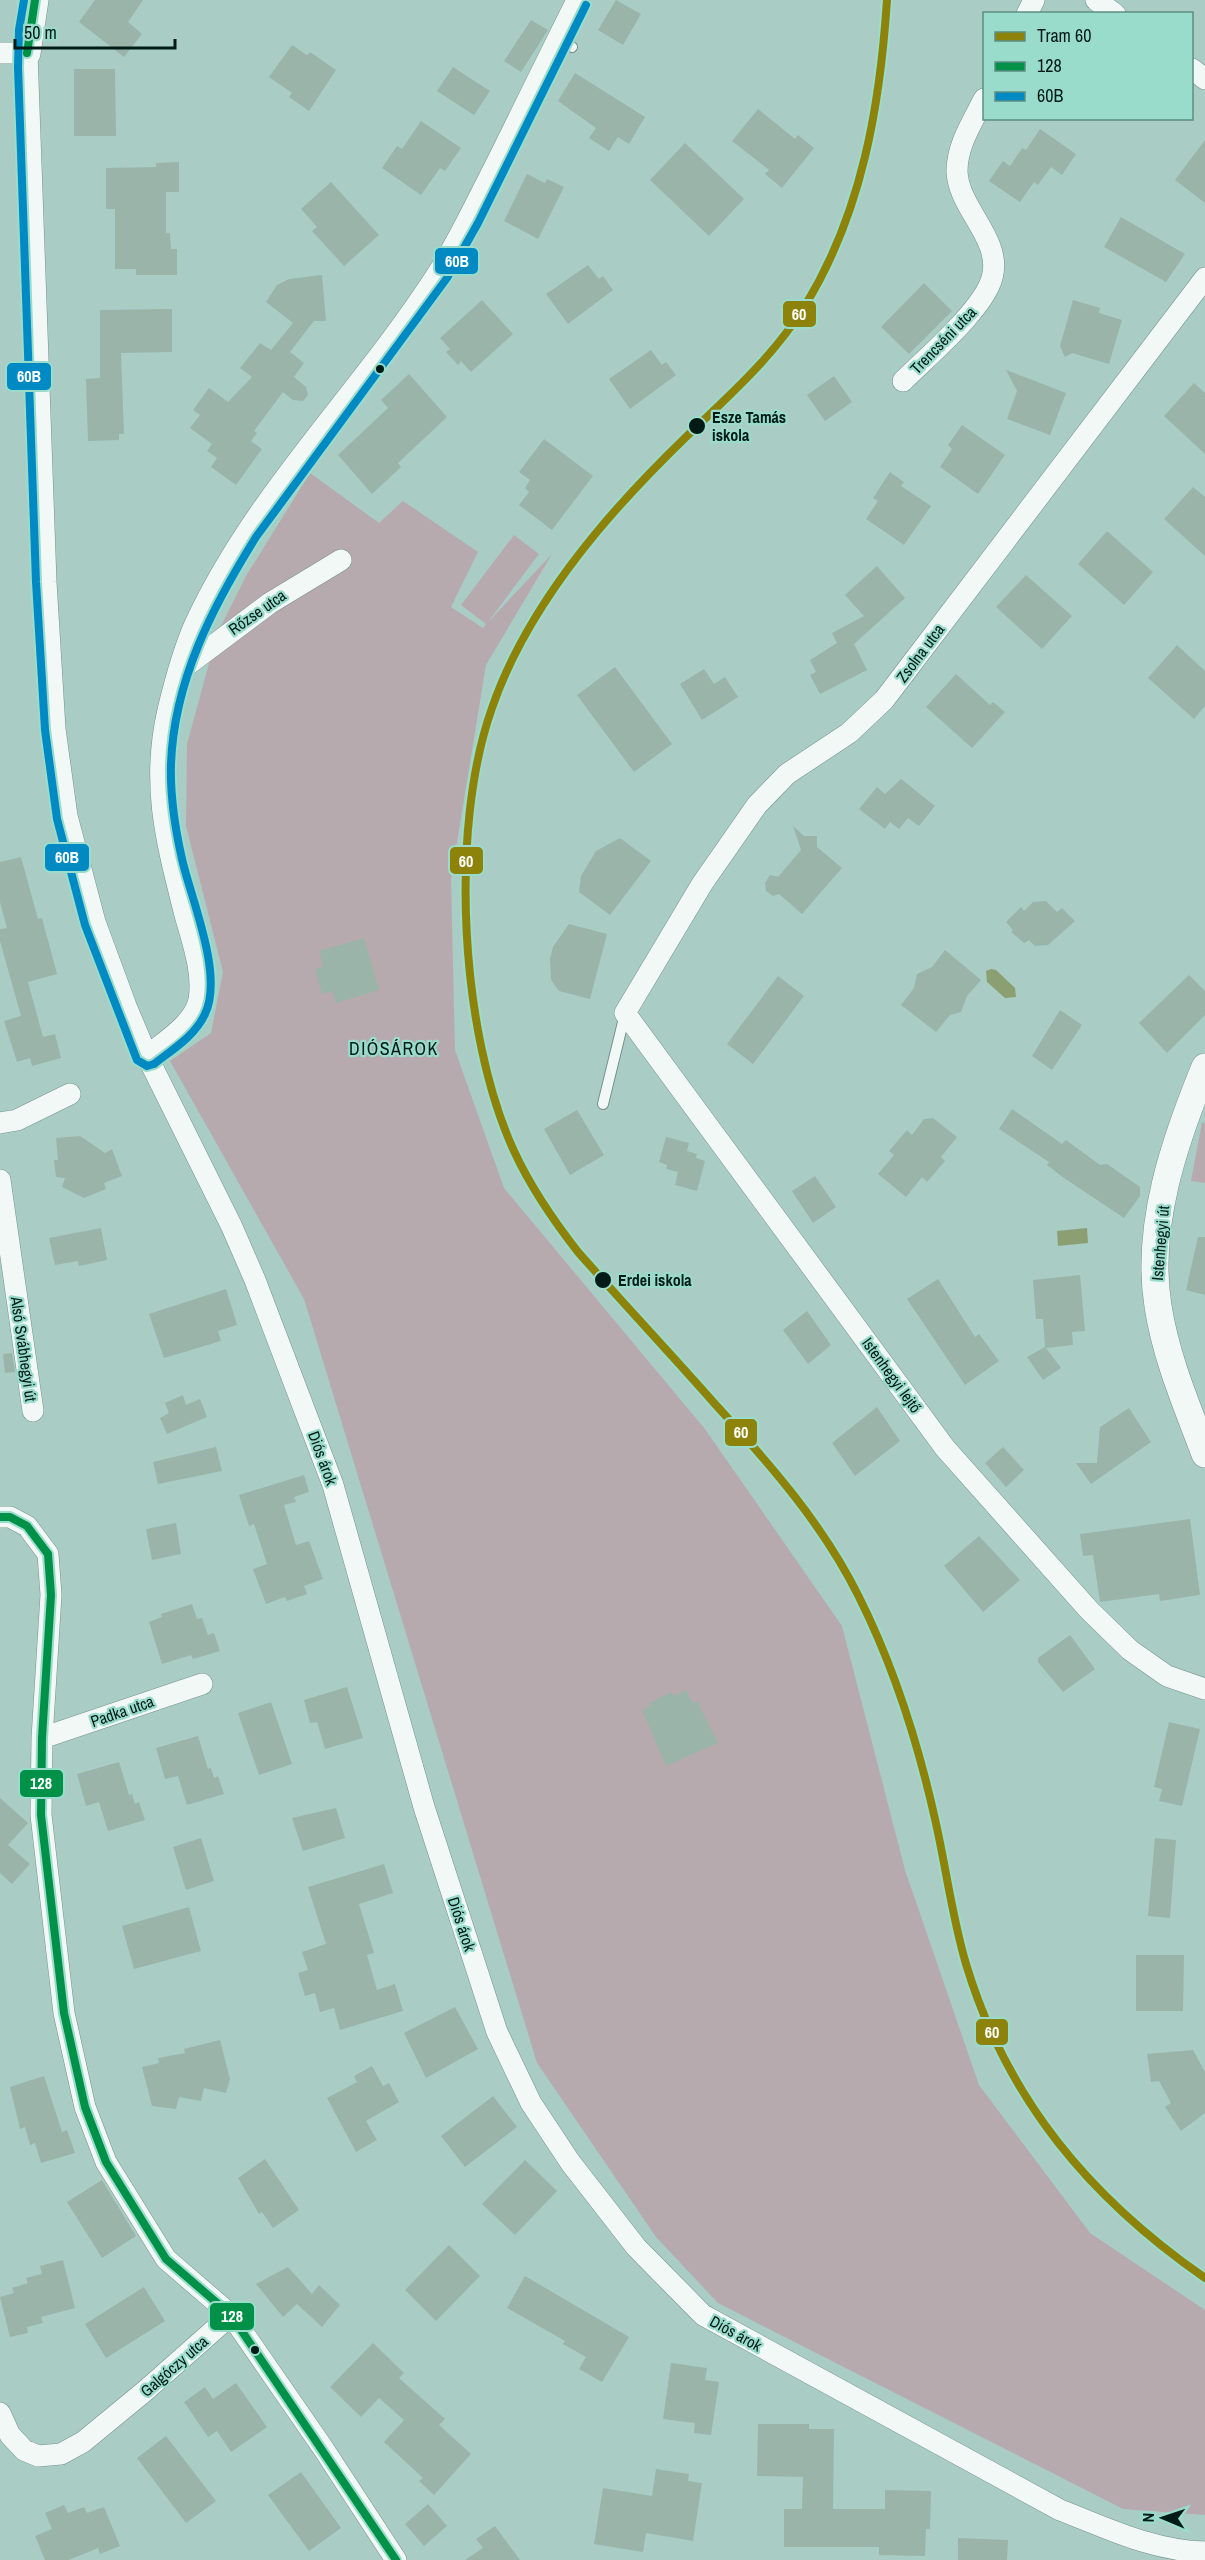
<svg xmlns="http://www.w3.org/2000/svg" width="1205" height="2560" font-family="'Archivo Narrow',sans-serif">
  <rect width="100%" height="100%" fill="#a9cdc4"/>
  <path fill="#b6aaaf" d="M310 473 379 523 403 501 478 552 451 607 483 628 486 624 461 605 514 535 539 554 488 622 552 554 486 665 451 879 455 1050 504 1188 705 1429 842 1626 905 1870 979 2085 1090 2233 1205 2310V2515L1123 2509 718 2303 656 2237 537 2063 304 1299 170 1061 211 1033 223 972 186 826 187 744 217 634 246 576Z
    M1202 1122 1205 1124V1183L1191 1181Z"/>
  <path fill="#8c9f73" d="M991 969 996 970 1015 988 1016 997 1005 998 987 982 986 971Z
    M1087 1228 1088 1243 1058 1246 1057 1231Z"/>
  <path fill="#9ab4aa" d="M95 0H143L128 22 142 34 124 57 79 22Z
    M616 0 641 14 623 45 598 30Z
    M531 20 548 30 521 72 504 61Z
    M292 45 307 55 310 52 336 70 309 111 289 97 292 93 269 77Z
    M453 67 490 91 474 115 437 91Z
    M74 69H115L116 136H74Z
    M575 73 645 117 629 144 618 137 609 151 589 138 596 128 558 101Z
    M758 109 795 139 798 135 814 148 782 188 765 174 769 170 732 141Z
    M421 121 461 148 445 171 440 168 421 195 382 168 397 146 402 149Z
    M1040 129 1076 154 1062 175 1051 167 1038 185 1034 182 1020 202 989 181 1003 161 1010 166 1022 148 1026 150Z
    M1205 140V203L1175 180Z
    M685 143 744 199 709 236 650 180Z
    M179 162V192H166V233H170L171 249H177V275H136V269H115V209H106V168L156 167V163Z
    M527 174 545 183 547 179 564 187 538 239 504 221Z
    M331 182 379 235 344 266 312 231 317 227 301 209Z
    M1121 217 1185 254 1166 282 1104 247Z
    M588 265 599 279 603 276 613 290 568 324 546 294Z
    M322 275 326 321H314L290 352 304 363 294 377 306 387 308 395 303 401 293 400 283 392 254 431 257 433 251 441 262 449 236 485 211 467 217 458 207 451 212 444 190 428 200 415 193 410 209 388 228 402 252 377 240 368 260 343 271 350 293 323 266 302 277 285 289 279Z
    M924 283 952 311 909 354 881 327Z
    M482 300 513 334 471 372 461 361 458 365 446 352 450 349 440 338Z
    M1073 300 1100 308 1099 313 1122 320 1109 364 1072 353 1065 357 1060 346Z
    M172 309V352L121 353 124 434H119V440L88 441 86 379 100 378V310Z
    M651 350 662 365 666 362 676 375 630 409 609 379Z
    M1006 370 1066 393 1050 435 1007 419 1017 391Z
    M409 374 447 417 398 463 401 467 372 494 338 455 388 408 381 400Z
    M834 376 852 402 825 421 807 395Z
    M1194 383 1205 393V454L1164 416Z
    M962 425 1005 455 978 494 940 467 952 449 948 445Z
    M544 439 593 476 552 530 519 505 529 492 525 488 530 480 519 472Z
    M890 472 904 482 901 486 931 506 904 545 866 519 878 501 873 498Z
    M1193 487 1205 497V556L1164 519Z
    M1107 531 1153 572 1124 605 1078 564Z
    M877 566 905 598 854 644 867 670 820 694 810 675 816 672 810 660 837 643 832 633 864 616 845 595Z
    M1026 575 1072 616 1042 649 996 607Z
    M1177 645 1205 671V706L1194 719 1148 678Z
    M615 667 672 744 634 772 577 695Z
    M704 669 714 684 725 677 738 697 702 720 680 684Z
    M956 674 990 705 993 702 1005 712 972 748 926 707Z
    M901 779 935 806 919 826 908 818 899 829 890 822 885 829 859 809 877 787 885 794Z
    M793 826 804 836H817V847L842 868 802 914 779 894 773 896 766 891 765 883 770 875 778 877 801 850Z
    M620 838 651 861 610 915 579 892 581 876 596 851Z
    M21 857 38 919 42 918 57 974 28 982 43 1037 55 1034 61 1058 32 1066 30 1058 17 1062 4 1021 21 1016 0 941V929L7 928 0 902V862Z
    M1046 901 1057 912 1062 908 1075 921 1048 945 1035 946 1029 940 1024 943 1011 932 1013 930 1006 922 1021 907 1024 911 1033 902Z
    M569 924 607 934 590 999 559 991 551 980 550 959 553 947Z
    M364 938 379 990 336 1003 332 991 322 994 315 969 323 967 319 951Z
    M945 950 981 980 967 996 961 1012 950 1015 936 1032 901 1005 914 988 917 974 932 967Z
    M1189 975 1205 991V1015L1167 1053 1139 1023Z
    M778 976 804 996 753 1064 727 1044Z
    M1060 1010 1082 1025 1052 1070 1032 1056Z
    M1012 1109 1062 1144 1066 1140 1100 1165 1107 1164 1140 1187V1196L1124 1218 1064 1178 1047 1165 1049 1162 999 1129Z
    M577 1110 604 1155 570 1175 544 1129Z
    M933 1118 957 1137 941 1157 945 1161 927 1182 922 1177 906 1197 878 1174 894 1155 889 1151 907 1130 912 1135 924 1119Z
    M80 1136 105 1153 112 1149 122 1176 104 1183 106 1189 84 1198 62 1187 65 1178 56 1177 54 1160H58L56 1138Z
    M666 1137 689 1143 687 1151 697 1154 696 1158 705 1161 697 1191 675 1185 678 1172 666 1169 667 1165 659 1162Z
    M815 1176 836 1207 813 1223 792 1191Z
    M101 1228 107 1260 79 1266 78 1261 55 1265 49 1238Z
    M1198 1237H1205V1295L1186 1290Z
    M1080 1275 1085 1331 1072 1332 1073 1345 1046 1348 1061 1368 1043 1380 1027 1357 1045 1347 1043 1319H1036L1033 1280Z
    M938 1279 975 1337 979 1334 999 1361 965 1385 907 1299Z
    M226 1289 237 1325 218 1331 221 1341 164 1358 149 1314Z
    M807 1311 831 1345 808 1364 783 1330Z
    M12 1353 15 1372 5 1373 3 1354Z
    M183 1395 186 1405 200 1399 207 1417 167 1434 160 1418 169 1413 165 1403Z
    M877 1407 900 1441 855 1476 832 1443Z
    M1129 1408 1151 1442 1091 1484 1076 1463H1097L1100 1427Z
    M216 1447 222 1471 158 1484 153 1462Z
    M1003 1447 1024 1470 1006 1487 985 1463Z
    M304 1475 309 1492 294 1497 296 1502 284 1505 296 1545 309 1541 323 1579 304 1586 307 1594 287 1601 285 1597 266 1604 253 1569 267 1564 254 1524 249 1526 239 1495Z
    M1190 1519 1200 1595 1160 1601 1159 1594 1100 1602 1093 1555 1083 1556 1080 1534Z
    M176 1523 181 1554 152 1560 146 1529Z
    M979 1536 1020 1580 983 1612 944 1566Z
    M192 1604 197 1619 202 1618 208 1635 214 1633 220 1651 193 1659 191 1655 162 1664 149 1622 162 1617 161 1614Z
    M1070 1635 1095 1669 1063 1692 1038 1662V1658Z
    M347 1687 363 1738 325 1749 317 1722 310 1723 304 1700Z
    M686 1690 692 1703 697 1701 718 1743 666 1766 642 1710 651 1706 649 1703 671 1692 674 1696Z
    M271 1702 292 1764 259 1775 238 1713Z
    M1169 1722 1200 1729 1182 1806 1159 1801 1162 1789 1154 1787Z
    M198 1736 208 1769 211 1768 214 1778 218 1776 224 1794 187 1805 178 1776 165 1779 156 1748Z
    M119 1762 129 1795 132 1794 135 1804 139 1802 145 1820 108 1831 99 1802 86 1806 77 1774Z
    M0 1798 28 1823 8 1845 30 1864 12 1884 0 1873Z
    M336 1808 345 1838 303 1851 292 1818Z
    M201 1838 214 1881 186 1890 173 1847Z
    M1155 1838 1176 1840 1170 1918 1148 1916Z
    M384 1864 393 1893 359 1904 374 1953 367 1955 377 1990 395 1984 403 2011 340 2030 334 2008 320 2012 315 1993 305 1996 298 1973 308 1970 302 1952 326 1944 308 1887Z
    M189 1907 201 1951 134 1969 122 1926Z
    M1136 1955H1184L1183 2011H1136Z
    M455 2007 478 2049 426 2078 404 2033Z
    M220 2040 230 2079 226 2093 204 2088 201 2101 179 2097 176 2109 152 2106 142 2067 159 2063 158 2058 185 2053 184 2049Z
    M1193 2050 1205 2072V2113L1181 2131 1165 2107 1171 2103 1159 2081 1151 2082 1147 2054Z
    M372 2066 383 2086 389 2083 399 2102 366 2121 377 2140 356 2152 327 2098 357 2082 354 2076Z
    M44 2076 62 2132 67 2130 75 2153 41 2163 35 2143 30 2145 25 2127 20 2129 10 2087Z
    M493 2096 517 2127 465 2167 441 2136Z
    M265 2159 299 2210 273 2228 262 2212 259 2214 238 2178Z
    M525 2160 557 2191 515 2235 482 2204Z
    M102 2180 136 2236 102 2258 67 2202Z
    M449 2245 480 2276 436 2321 405 2290Z
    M63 2260 75 2308 41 2317 43 2323 27 2327 28 2333 10 2337 0 2297 14 2293 12 2288 28 2283 26 2278 42 2274 40 2266Z
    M288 2267 312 2294 319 2285 340 2305 322 2327 297 2304 283 2317 256 2284Z
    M525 2276 629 2337 602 2382 579 2369 586 2357 563 2344 565 2341 507 2308Z
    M144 2287 165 2321 106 2358 85 2324Z
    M373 2343 404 2373 399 2378 445 2419 439 2425 471 2454 434 2495 419 2481 423 2478 384 2442 404 2420 379 2398 361 2417 330 2387Z
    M671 2363 707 2368 705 2380 719 2382 711 2435 694 2433 695 2423 663 2419Z
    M236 2383 267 2427 231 2452 217 2431 208 2437 184 2402 205 2387 213 2399Z
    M758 2424H809V2429H834L833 2509H885V2490L931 2491 930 2529H926L925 2556 879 2555V2547H784V2509H802L803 2477 757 2476Z
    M166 2436 216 2501 186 2523 137 2458Z
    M656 2469 689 2474 688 2481 702 2483 693 2541 646 2533 643 2552 594 2544 603 2488 652 2496Z
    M301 2472 341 2528 309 2551 268 2495Z
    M428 2504 447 2526 424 2546 405 2524Z
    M64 2505 68 2513 84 2507 87 2513 104 2507 120 2546 100 2554 98 2548 69 2560H45L35 2536 52 2529 45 2513Z
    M495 2526 520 2560H465L483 2548 476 2539Z
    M958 2538 1008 2540 1007 2560H958Z"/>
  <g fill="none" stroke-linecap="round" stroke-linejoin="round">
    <g stroke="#76928c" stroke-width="12">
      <path id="service" d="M557 40 572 47
        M603 1104 625 1014"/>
    </g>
    <g stroke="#76928c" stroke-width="22">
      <path id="minor" d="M1096 0 1115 14
        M1027 14 1034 0
        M0 53H27L46 582 55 729 67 816 95 922 126 1006 147 1056 232 1227 255 1280 333 1485 424 1807 497 2032 531 2103 570 2162 636 2247 703 2315 1060 2510C1107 2528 1153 2551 1205 2552
        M1192 69 1205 79
        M1205 278 884 700 849 733 787 774 757 805 702 884 625 1013 945 1448 1089 1610 1130 1650 1167 1676 1205 1689
        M903 381C928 356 983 310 992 278 1003 239 958 209 957 171 957 145 973 121 984 99
        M178 672 270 603 341 560
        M147 1056C165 1041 194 1024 199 1000 204 971 191 938 184 911 166 840 151 784 168 710 175 681 183 651 195 624 255 494 361 393 438 273 460 238 478 199 497 162 524 108 550 54 577 0
        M0 1123 17 1120 70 1094
        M0 1180 33 1411
        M0 1517H10L27 1526 48 1554 51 1595 42 1738 41 1815 64 2013 85 2107 106 2162 166 2259 231 2315 323 2448 396 2560
        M42 1738 202 1684
        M0 2413 10 2435 24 2450 38 2456 61 2454 83 2442 145 2391 231 2315"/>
    </g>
    <g stroke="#76928c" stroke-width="28">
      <path id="tertiary" d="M27 53 35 0
        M1205 1067C1175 1140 1145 1226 1158 1306 1166 1358 1187 1406 1205 1454"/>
    </g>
    <use href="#service" stroke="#f2f8f6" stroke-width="10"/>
    <use href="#minor" stroke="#f2f8f6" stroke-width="21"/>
    <use href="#tertiary" stroke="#f2f8f6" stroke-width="27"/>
    <g stroke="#9adccc" stroke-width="12">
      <path id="bus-1" d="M27 53 35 0
        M0 1517H10L27 1526 48 1554 51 1595 42 1738 41 1815 64 2013 85 2107 106 2162 166 2259 231 2315 396 2560"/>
    </g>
    <g stroke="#9adccc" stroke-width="12">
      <path id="bus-2" d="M24 0 19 30 18 67 36 582 45 730 57 819 85 925 137 1060 147 1066 154 1064C172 1050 195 1036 205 1014 224 975 191 899 182 859 175 828 170 796 171 764 174 680 213 606 256 537L447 278 478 223 586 5"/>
    </g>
    <use href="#bus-1" stroke="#009148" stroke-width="8"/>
    <use href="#bus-2" stroke="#008ac4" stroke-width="8"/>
    <g stroke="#9adccc" stroke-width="12">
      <path id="tram-1" d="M887 0C880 106 862 212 806 304 775 355 731 394 688 435 656 466 625 498 596 533 553 585 514 644 492 708 449 829 460 1034 514 1151 531 1188 553 1220 578 1252 623 1303 670 1353 715 1404 769 1463 823 1524 859 1597 894 1667 918 1743 935 1819 946 1867 952 1917 966 1964 1007 2100 1090 2198 1205 2278"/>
    </g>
    <use href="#tram-1" stroke="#8d830a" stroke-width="8"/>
  </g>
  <g fill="#011b16" stroke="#9adccc" stroke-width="2">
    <circle cx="380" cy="369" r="5"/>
    <circle cx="697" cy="426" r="9"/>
    <circle cx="603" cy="1280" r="9"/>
    <circle cx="255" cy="2350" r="5"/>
  </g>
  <g text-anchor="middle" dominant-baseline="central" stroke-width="4.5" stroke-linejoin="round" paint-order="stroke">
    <g font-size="16" fill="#011b16" stroke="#9adccc">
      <text transform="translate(943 340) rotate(-46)">Trencséni utca</text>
      <text transform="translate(257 612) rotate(-35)">Rőzse utca</text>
      <text transform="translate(920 653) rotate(-53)">Zsolna utca</text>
      <text transform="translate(1160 1243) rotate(-85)">Istenhegyi út</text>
      <text transform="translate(24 1349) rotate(82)">Alsó Svábhegyi út</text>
      <text transform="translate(892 1375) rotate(54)">Istenhegyi lejtő</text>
      <text transform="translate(323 1458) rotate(70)">Diós árok</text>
      <text transform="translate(122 1711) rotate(-19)">Padka utca</text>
      <text transform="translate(462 1924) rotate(72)">Diós árok</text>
      <text transform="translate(736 2333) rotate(29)">Diós árok</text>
      <text transform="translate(174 2366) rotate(-41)">Galgóczy utca</text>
    </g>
    <g font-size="16" font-weight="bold" fill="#011b16" stroke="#9adccc" text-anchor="start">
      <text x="712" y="417">Esze Tamás<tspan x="712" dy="18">iskola</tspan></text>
      <text x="618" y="1280">Erdei iskola</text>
    </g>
    <g font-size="18" letter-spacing="1.5" fill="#011b16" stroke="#9adccc">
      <text x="394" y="1048">DIÓSÁROK</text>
    </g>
  </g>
  <g stroke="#9adccc" stroke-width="2">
    <rect x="434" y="247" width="45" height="28" rx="6" fill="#008ac4"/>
    <rect x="782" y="300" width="35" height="28" rx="6" fill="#8d830a"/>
    <rect x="6" y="362" width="46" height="29" rx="6" fill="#008ac4"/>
    <rect x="44" y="843" width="46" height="29" rx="6" fill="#008ac4"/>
    <rect x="449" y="846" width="35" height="29" rx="6" fill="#8d830a"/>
    <rect x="724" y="1418" width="34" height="29" rx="6" fill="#8d830a"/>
    <rect x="19" y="1769" width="45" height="29" rx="6" fill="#009148"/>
    <rect x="975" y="2018" width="34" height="28" rx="6" fill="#8d830a"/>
    <rect x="209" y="2302" width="46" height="29" rx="6" fill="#009148"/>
  </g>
  <g font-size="16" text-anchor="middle" font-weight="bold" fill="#fff">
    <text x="457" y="267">60B</text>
    <text x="799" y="320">60</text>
    <text x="29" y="382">60B</text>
    <text x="67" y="863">60B</text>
    <text x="466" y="867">60</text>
    <text x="741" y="1438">60</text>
    <text x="41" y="1789">128</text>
    <text x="992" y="2038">60</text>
    <text x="232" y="2322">128</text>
  </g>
  <rect x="983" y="12" width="210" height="108" fill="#9adccc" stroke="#5d8f83" stroke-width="1.5"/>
  <rect x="995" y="32" width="30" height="9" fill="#8d830a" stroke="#5d8f83" stroke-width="1.5"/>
  <text x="1037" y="42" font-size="18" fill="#011b16">Tram 60</text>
  <rect x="995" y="62" width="30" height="9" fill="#009148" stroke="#5d8f83" stroke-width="1.5"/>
  <text x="1037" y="72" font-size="18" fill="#011b16">128</text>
  <rect x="995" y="92" width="30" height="9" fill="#008ac4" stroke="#5d8f83" stroke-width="1.5"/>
  <text x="1037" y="102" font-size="18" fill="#011b16">60B</text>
  <g transform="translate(1163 2518) rotate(272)" stroke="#9adccc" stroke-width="4.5" paint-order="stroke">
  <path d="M0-4.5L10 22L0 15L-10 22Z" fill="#011b16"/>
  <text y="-9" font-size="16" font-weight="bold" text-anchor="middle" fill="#011b16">N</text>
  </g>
  <path d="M15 39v9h160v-9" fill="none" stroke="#011b16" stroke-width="3"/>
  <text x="24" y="39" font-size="18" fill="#011b16" stroke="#9adccc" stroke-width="4.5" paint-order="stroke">50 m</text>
</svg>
